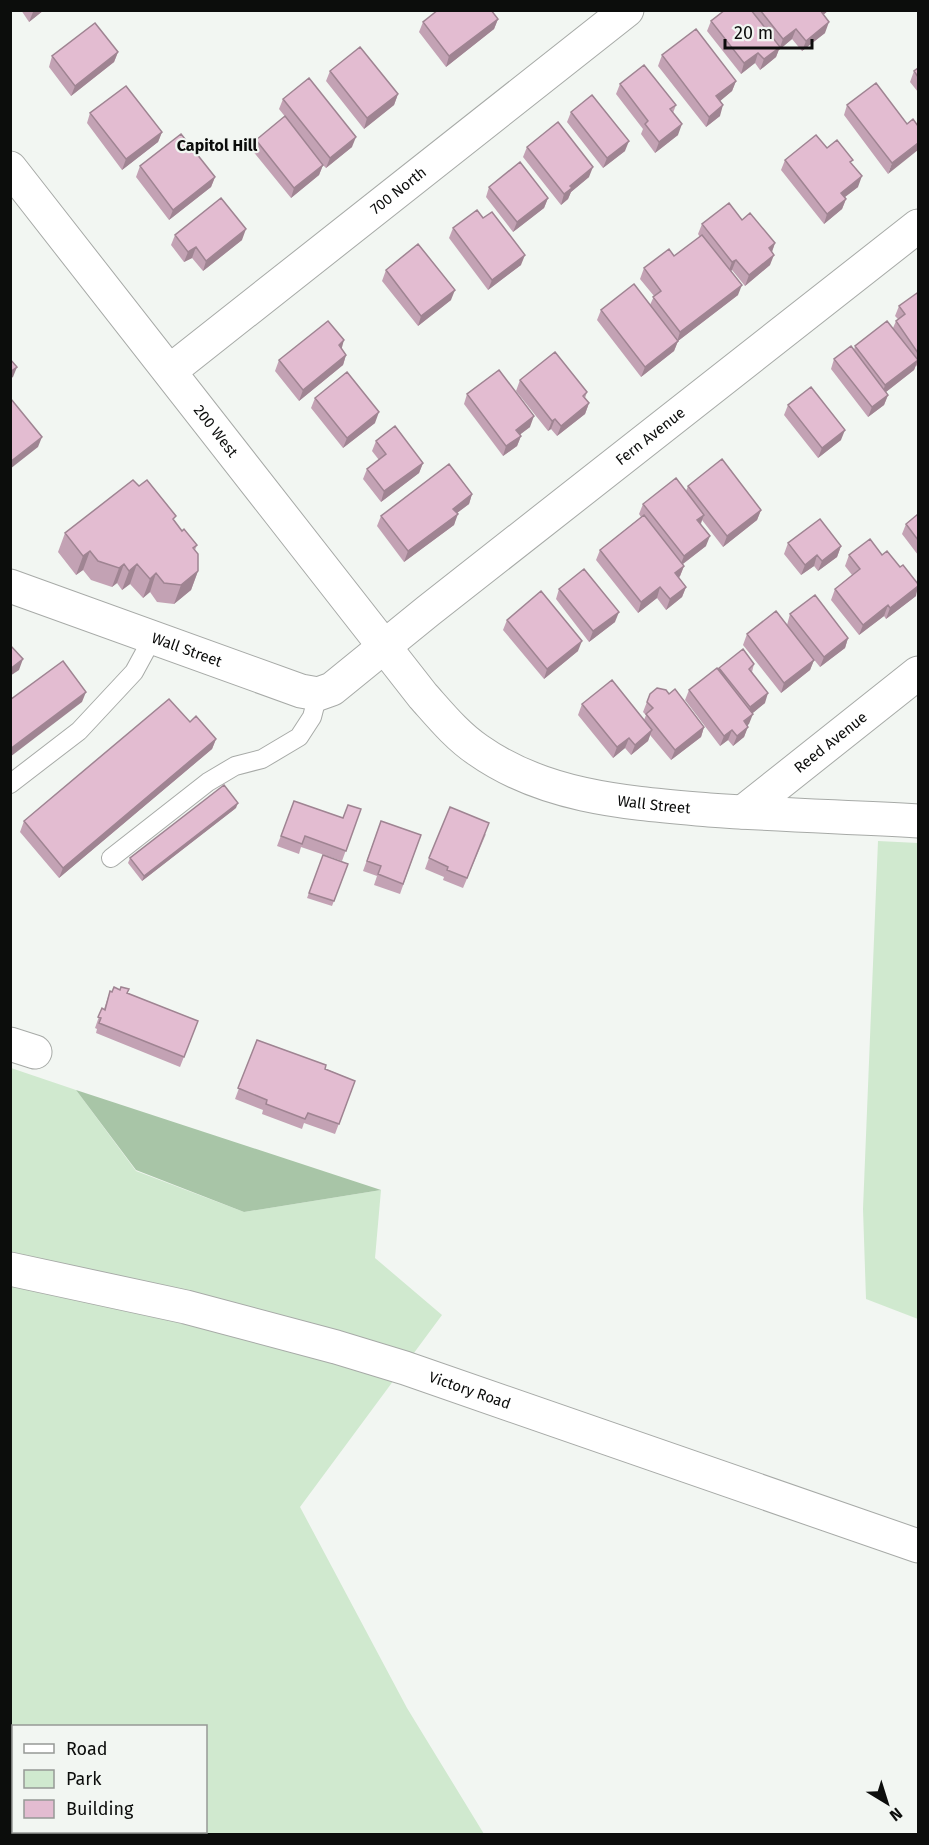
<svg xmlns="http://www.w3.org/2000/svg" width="929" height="1845" font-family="'Fira Sans',sans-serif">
  <rect width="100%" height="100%" fill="#f2f6f2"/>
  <path fill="#d0e9cf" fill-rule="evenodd" d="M878 841 918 843V1319L866 1299 863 1209Z
    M11 1068 76 1090 136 1171 244 1212 381 1190 375 1258 442 1315 300 1507 407 1708 484 1834H11ZM14 1726H206V1832H14Z"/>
  <path fill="#a8c5a7" d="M76 1090 381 1190 244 1212 136 1170Z"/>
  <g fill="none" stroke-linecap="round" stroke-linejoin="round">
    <g stroke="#a7aaa7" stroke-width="20">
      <path id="lane" d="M10 784 79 731 134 672 152 639
        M111 858 208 782 235 766 262 759 299 737 312 717 318 694"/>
    </g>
    <g stroke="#a7aaa7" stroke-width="35">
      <g id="street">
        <path id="s1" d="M10 168 423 696C440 715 457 736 478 750 546 798 629 803 709 810 779 815 849 817 918 821"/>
        <path id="s2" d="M170 371 627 10"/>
        <path id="s3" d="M10 586 301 691 318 694 332 689 428 611 918 226"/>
        <path id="s4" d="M743 812 918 673"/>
        <path d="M10 1044 35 1052"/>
      </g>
    </g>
    <g stroke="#a7aaa7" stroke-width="35">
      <g id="secondary">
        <path id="s5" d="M10 1269 186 1307 336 1347 405 1368 918 1546"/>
      </g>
    </g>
    <use href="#lane" stroke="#fff" stroke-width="18"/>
    <use href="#street" stroke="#fff" stroke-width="33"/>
    <use href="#secondary" stroke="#fff" stroke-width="33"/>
  </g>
  <path fill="#c3a2b4" d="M21 10H44L29 22Z
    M725 10H829L823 15 825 33 802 51 792 39 779 50V49L776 57 760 70 755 63 741 74 707 31 711 21Z
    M498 19 494 29 446 67 419 32 423 22Z
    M118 52 114 62 71 96 49 67 52 56Z
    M662 55 736 81 732 91 720 101V116L706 127 658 66Z
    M918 68V92L910 82 914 71Z
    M330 71 398 94 394 105 364 129 326 81Z
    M620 84 676 105 673 113 678 135 655 153 641 134 643 129 616 94Z
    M283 99 352 147 326 168 323 165 319 175 291 198 252 150 256 140 306 143 279 109Z
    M847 105 907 124 888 174 844 115Z
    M571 112 625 151 603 168 567 122Z
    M90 113 162 132 158 142 122 170 87 123Z
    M527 147 589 177 571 192 568 199 561 205 523 157Z
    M827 148 852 164 858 187 845 197 846 199 842 209 824 224 781 170 785 160Z
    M140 166 215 177 211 187 169 220 136 177Z
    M489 187 548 198 544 208 513 232 486 197Z
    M483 218 521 265 488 290 449 238 453 228Z
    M742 220 775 243 772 252 770 265 745 286 732 270 731 271 738 295 678 341 674 351 641 377 597 320 601 310 650 305 654 296 640 279 644 268 674 256 700 237 698 234 702 224Z
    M175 235 242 240 203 271 192 258 184 262 171 245Z
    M386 270 451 300 418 326 382 281Z
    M918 295V368L916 365 914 370 886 392 888 395 884 405 868 417 831 369 834 359 854 350 855 346 893 328 896 321 898 319 895 316 899 306Z
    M341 349 346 355 343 365 299 401 275 371 279 360Z
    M520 380 587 392 585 398 589 403 585 414 557 436 551 429 548 431 516 391Z
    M467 394 530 427 520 434 521 436 517 446 503 456 464 404Z
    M315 398 375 423 343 448 311 408Z
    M788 405 841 440 818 458 784 415Z
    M376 441 423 463 419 473 381 502 363 479 367 469 379 460 372 451Z
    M139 486 174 521 182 531 197 545 195 550 198 571 191 590 174 604 157 602 150 592 143 598 130 584 122 590 117 583 112 587 91 580 83 570 76 575 58 552 65 533Z
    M688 486 761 510 757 520 723 547 702 520 701 524 706 546 683 564 684 566 680 576 679 578 686 587 682 597 666 610 657 598 638 613 596 560 600 550 641 517 639 514 643 504 686 491Z
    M472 494 469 504 457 513 454 525 404 562 377 526 381 516Z
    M918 514V555L902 534 906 524Z
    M788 543 841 546 837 557 818 571 814 566 801 575 784 554Z
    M849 555 916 596 886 619 884 616 859 635 831 600 835 589 852 575 845 566Z
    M559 589 615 622 589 642 556 599Z
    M790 614 848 638 845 648 820 667 803 646 814 660 810 670 781 693 743 645 747 634 787 625Z
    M507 620 578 651 544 679 503 630Z
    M754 664 752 672 765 703 752 713 744 737 733 746 728 740 720 746 685 700 689 690 718 670 719 668Z
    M650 694H669L704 727 701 737 671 760 650 735 648 741 631 755 625 748 613 758 578 715 582 704 644 720 646 715 643 712Z
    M190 722 216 739 212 749 59 878 20 832 24 821Z
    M294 801 343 818 361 809 342 861 301 847 299 854 277 846Z
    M236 808 142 881 128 863 130 858Z
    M381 821 421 835 400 894 374 885 377 876 363 871Z
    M486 834 463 888 443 880 444 877 425 869 429 858Z
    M323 855 348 864 332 906 307 898Z
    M110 991 112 992 127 993 198 1021 180 1067 96 1033 97 1029 95 1028 102 1008 104 1009Z
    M257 1040 355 1081 335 1134 304 1123 302 1129 262 1114 263 1110 235 1099Z"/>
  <path fill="#9f8492" d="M35 10H44L29 22 33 12Z
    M821 10H829L818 19Z
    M498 19 494 29 446 67 449 56Z
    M829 22 825 33 802 51 806 41Z
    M796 29 792 39 779 50 783 39Z
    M780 47 776 57 760 70 764 59Z
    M118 52 114 62 71 96 75 86Z
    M758 53 755 63 741 74 744 63Z
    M736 81 732 91 713 107 716 96Z
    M398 94 394 105 364 129 367 118Z
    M723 105 720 116 706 127 709 117Z
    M682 124 678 135 655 153 659 142Z
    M162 132 158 142 122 170 126 159Z
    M356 137 352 147 326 168 330 158Z
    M629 141 625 151 603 168 607 158Z
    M918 143V150L888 174 892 163Z
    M323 165 319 175 291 198 294 188Z
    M593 167 589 177 571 192 568 199 561 205 564 194 570 186Z
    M862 176 858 187 837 203 841 193Z
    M215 177 211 187 169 220 173 210Z
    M548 198 544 208 513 232 517 222Z
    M846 199 842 209 824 224 827 214Z
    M246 229 242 240 203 271 206 261Z
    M775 243 771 254 769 248Z
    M196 247 192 258 184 262 188 252Z
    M525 255 521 265 488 290 492 280Z
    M774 255 770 265 745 286 749 275Z
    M736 260 732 270 728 273 732 262Z
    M742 285 738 295 678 341 674 351 641 377 645 367 677 342 680 332Z
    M455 290 451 300 418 326 421 316Z
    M344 340 341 351 339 345Z
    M346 355 343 365 299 401 303 390Z
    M918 360 914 370 882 395 885 385Z
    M17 367 13 377 10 379V372Z
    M888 395 884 405 868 417 872 407Z
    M589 403 585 414 557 436 561 426Z
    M379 412 375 423 343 448 347 438Z
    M534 416 530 427 513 440 516 430Z
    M555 419 551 429 548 431 552 421Z
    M845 430 841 440 818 458 822 448Z
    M521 436 517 446 503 456 506 446Z
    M42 437 38 447 10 469V462Z
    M423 463 419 473 381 502 384 491Z
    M472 494 469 504 449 519 453 509Z
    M761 510 757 520 723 547 727 536Z
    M458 514 454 525 404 562 408 551Z
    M704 515 700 525 697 520Z
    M710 536 706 546 680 566 684 556Z
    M841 546 837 557 818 571 822 561Z
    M90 551 83 570 76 575 83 556Z
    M817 555 814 566 801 575 805 565Z
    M124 564 117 583 112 587 119 568Z
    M137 564 130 584 122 590 129 571Z
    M684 566 680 576 671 583 675 573Z
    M198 571 191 590 174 604 181 585Z
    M156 573 150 592 143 598 150 579Z
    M918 586 916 596 886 619 890 608Z
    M660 587 657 598 638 613 641 602Z
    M686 587 682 597 666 610 670 599Z
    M888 605 884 616 859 635 863 625Z
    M619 612 615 622 589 642 593 631Z
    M848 638 845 648 820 667 824 657Z
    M582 641 578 651 544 679 547 669Z
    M23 659 19 670 10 676V669Z
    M814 660 810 670 781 693 784 683Z
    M86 692 82 702 10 757V749Z
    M768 693 765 703 747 718 750 707Z
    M753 714 749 724 740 731 744 721Z
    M704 727 701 737 671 760 675 750Z
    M748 727 744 737 733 746 737 736Z
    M652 730 648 741 631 755 635 745Z
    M732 730 728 740 720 746 724 736Z
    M629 738 625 748 613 758 617 747Z
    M216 739 212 749 59 878 63 868Z
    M238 803 236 808 142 881 144 876Z"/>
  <path fill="#e3bcd1" stroke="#9f8492" stroke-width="1.5" d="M438 10H491L498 19 449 56 423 22Z
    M725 10H751L780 47 764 59 758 53 744 63 711 21Z
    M760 10H820L829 22 806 41 796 29 783 39Z
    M95 23 118 52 75 86 52 56Z
    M696 29 736 81 716 96 723 105 709 117 662 55Z
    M360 47 398 94 367 118 330 71Z
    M644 65 676 105 670 109 682 124 659 142 645 124 648 121 620 84Z
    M918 68V77L914 71Z
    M309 78 356 137 330 158 283 99Z
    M876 83 907 124 913 119 918 126V143L892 163 847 105Z
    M126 86 162 132 126 159 90 113Z
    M592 95 629 141 607 158 571 112Z
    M285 116 323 165 294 188 256 140Z
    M558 122 593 167 570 186 572 188 564 194 527 147Z
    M181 134 215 177 173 210 140 166Z
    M816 135 827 148 837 140 853 160 850 162 862 176 841 193 846 199 827 214 785 160Z
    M520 162 548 198 517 222 489 187Z
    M221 198 246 229 206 261 196 247 188 252 175 235Z
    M729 203 742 220 750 213 775 243 769 248 774 255 749 275 736 260 732 262 702 224Z
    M477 210 483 218 492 212 525 255 492 280 453 228Z
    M702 235 742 285 680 332 653 297 661 291 644 268 669 249 674 256Z
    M418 244 455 290 421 316 386 270Z
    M634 284 678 341 645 367 601 310Z
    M917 293 918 295V353L896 321 905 314 899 306Z
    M328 321 344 340 339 345 346 355 303 390 279 360Z
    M887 321 918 360 885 385 855 346Z
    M851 346 888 395 872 407 834 359Z
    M555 352 587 392 583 396 589 403 561 426 555 419 552 421 520 380Z
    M10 359 17 367 10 372Z
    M499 370 534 416 516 430 521 436 506 446 467 394Z
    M347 372 379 412 347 438 315 398Z
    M811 387 845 430 822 448 788 405Z
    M10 399H11L42 437 10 462Z
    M395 426 423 463 384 491 367 469 386 454 376 441Z
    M722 459 761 510 727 536 688 486Z
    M449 464 472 494 453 509 458 514 408 551 381 516Z
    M676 478 704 515 697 520 710 536 684 556 643 504Z
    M133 480 139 486 147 480 176 516 173 519 182 531 184 529 197 545 193 548 198 554V571L181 585 164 583 156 573 150 579 137 564 129 571 124 564 119 568 98 561 90 551 83 556 65 533Z
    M918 514V540L906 524Z
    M644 515 684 566 675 573 686 587 670 599 660 587 641 602 600 550Z
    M820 519 841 546 822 561 817 555 805 565 788 543Z
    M870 539 882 555 887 551 900 567 903 565 918 584V586L890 608 888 605 863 625 835 589 860 569 849 555Z
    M584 569 619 612 593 631 559 589Z
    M541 591 582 641 547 669 507 620Z
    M815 595 848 638 824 657 790 614Z
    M776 611 814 660 784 683 747 634Z
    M10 645 23 659 10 669Z
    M743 649 754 664 749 669 768 693 750 707 719 668Z
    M63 661 86 692 10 749V700Z
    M717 668 753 714 744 721 748 727 737 736 732 730 724 736 689 690Z
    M612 680 652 730 635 745 629 738 617 747 582 704Z
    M657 688 666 690 669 694 675 689 704 727 675 750 646 714 653 708 647 702 650 694Z
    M169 699 190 722 196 716 216 739 63 868 24 821Z
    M224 785 238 803 144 876 130 858Z
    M294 801 343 818 348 805 361 809 346 851 305 836 302 844 281 836Z
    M450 807 489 823 467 878 447 870 448 867 429 858Z
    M381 821 421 835 403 884 378 874 381 866 367 861Z
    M323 855 348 864 334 901 309 893Z
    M114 987 120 990 121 987 129 989 127 993 198 1021 184 1057 99 1023 101 1018 98 1017 102 1008 105 1010 110 991 112 992Z
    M257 1040 326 1065 325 1069 355 1081 339 1124 308 1113 305 1119 266 1104 267 1100 238 1088Z"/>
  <g text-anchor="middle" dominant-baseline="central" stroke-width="4.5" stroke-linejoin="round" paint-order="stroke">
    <g font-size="15" fill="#0c0d0c" stroke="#f2f6f2">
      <text stroke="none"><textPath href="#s2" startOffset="291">700 North</textPath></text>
      <text stroke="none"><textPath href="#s1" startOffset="334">200 West</textPath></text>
      <text stroke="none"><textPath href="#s3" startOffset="748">Fern Avenue</textPath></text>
      <text stroke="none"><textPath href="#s3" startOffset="188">Wall Street</textPath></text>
      <text stroke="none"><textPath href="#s4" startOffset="112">Reed Avenue</textPath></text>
      <text stroke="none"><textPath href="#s1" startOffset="934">Wall Street</textPath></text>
      <text stroke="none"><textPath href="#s5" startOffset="476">Victory Road</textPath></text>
    </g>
    <g font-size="16" font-weight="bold" fill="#0c0d0c" stroke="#f2f6f2">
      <text x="217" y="145">Capitol Hill</text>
    </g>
  </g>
  <rect width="929" height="1845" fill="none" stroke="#0c0d0c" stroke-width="24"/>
  <rect x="12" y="1725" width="195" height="108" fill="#f2f6f2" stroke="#969996" stroke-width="1.5"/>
  <rect x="24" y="1744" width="30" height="9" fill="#ffffff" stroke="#969996" stroke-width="1.5"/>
  <text x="66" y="1755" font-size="18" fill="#0c0d0c">Road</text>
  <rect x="24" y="1770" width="30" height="18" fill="#d0e9cf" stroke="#969996" stroke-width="1.5"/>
  <text x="66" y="1785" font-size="18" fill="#0c0d0c">Park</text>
  <rect x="24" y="1800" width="30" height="18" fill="#e3bcd1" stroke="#969996" stroke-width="1.5"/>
  <text x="66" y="1815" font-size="18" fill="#0c0d0c">Building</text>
  <g transform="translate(887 1803) rotate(142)" stroke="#f2f6f2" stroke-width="4.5" paint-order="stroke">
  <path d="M0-4.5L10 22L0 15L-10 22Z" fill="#0c0d0c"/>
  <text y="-9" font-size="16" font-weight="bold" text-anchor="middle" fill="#0c0d0c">N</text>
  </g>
  <path d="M725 39v9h87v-9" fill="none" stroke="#0c0d0c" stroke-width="3"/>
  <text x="734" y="39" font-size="18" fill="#0c0d0c" stroke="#f2f6f2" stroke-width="4.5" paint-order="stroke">20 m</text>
</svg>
